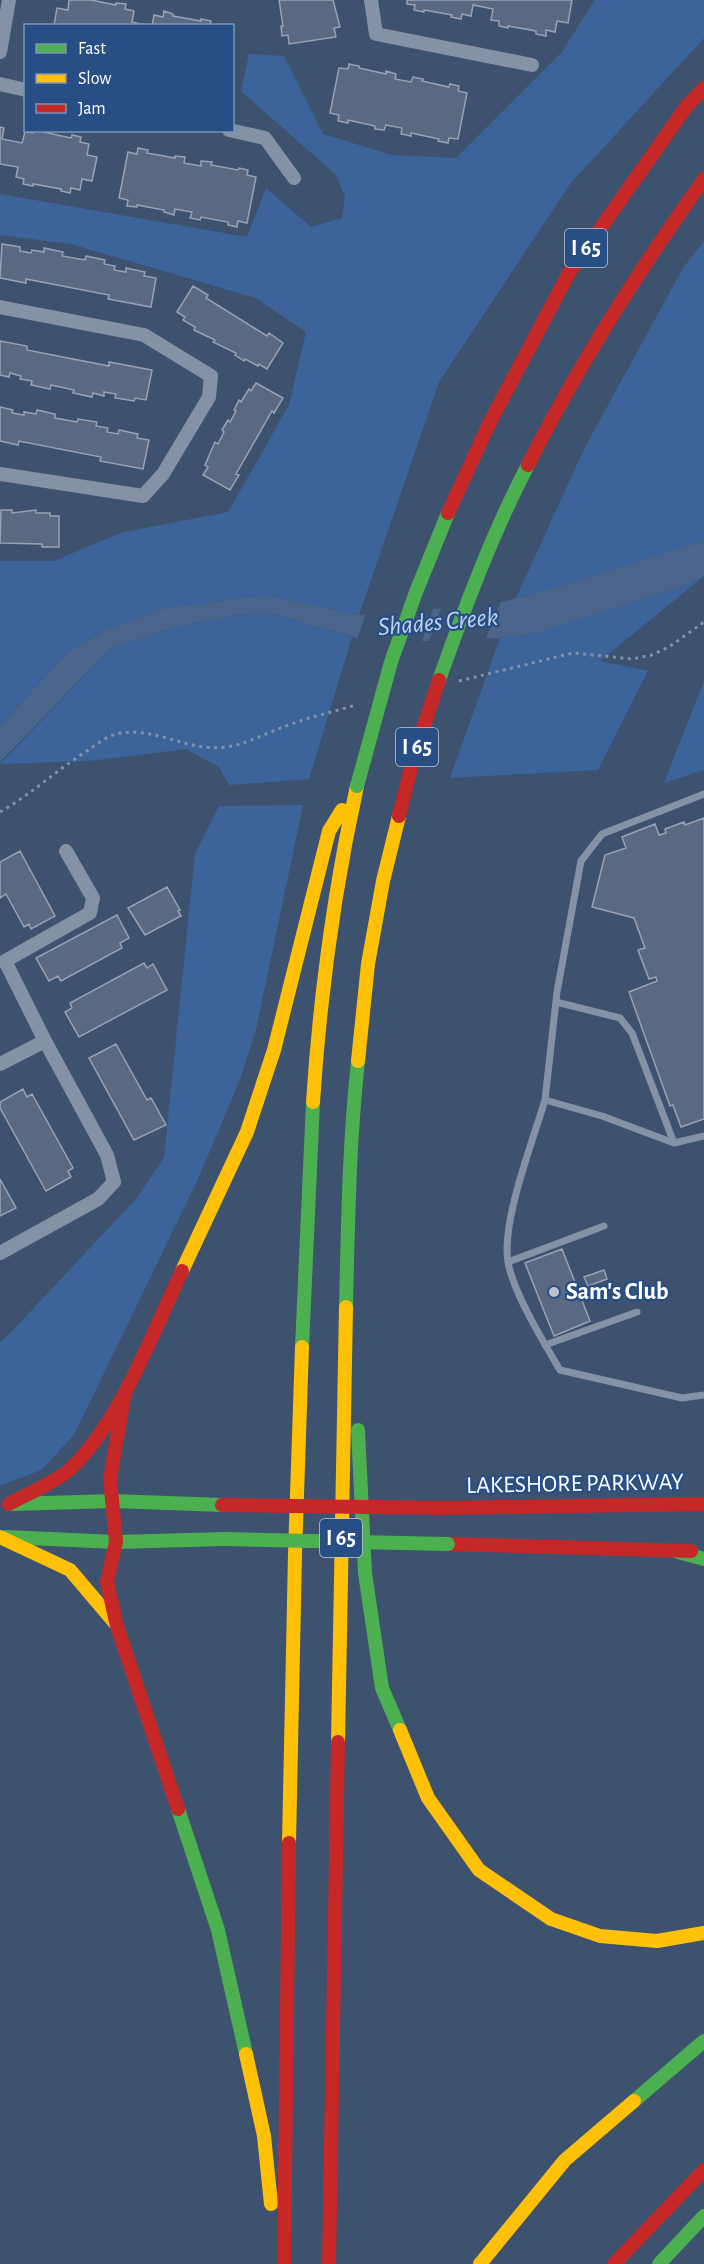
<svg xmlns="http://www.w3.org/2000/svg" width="704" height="2264" font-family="'Alegreya Sans',sans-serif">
  <rect width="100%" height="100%" fill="#3d526f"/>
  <path fill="#3c649b" d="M595 0H704V38L570 184 439 382 359 615 265 595 165 608 106 630 68 652 0 726V561H54L120 533 228 512 289 405 306 332 256 298 71 244 0 235V194L247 237 266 188 311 227 342 218 345 196 335 174 241 91 249 54 284 56 323 134 392 155 456 158 561 53Z
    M704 241V541L538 593 516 598 584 449 683 268Z
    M704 576 600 661 648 671 598 770 450 778 500 638 539 632 680 587Z
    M242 614H274L352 637 309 779 229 785 219 767 186 749 89 761 0 764 111 648 175 627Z
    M704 681V770L664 783Z
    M303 805 256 1030 239 1082 198 1179 74 1435 41 1470 0 1486V1342L14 1329 136 1199 164 1158 195 854 219 806Z"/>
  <path fill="#4c658c" d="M704 541V576L680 587 539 632 500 638 374 643 274 614H242L175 627 111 648 0 762V726L68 652 106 630 165 608 265 595 359 615 492 604 538 593Z"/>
  <path fill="#3d526f" d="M502 599 485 641 428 644 442 605Z
    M434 606 421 644 374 646 356 641 367 611Z"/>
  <path fill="#586981" stroke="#97a3b4" stroke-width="1.5" d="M69 0H91L116 5V3L126 4 125 9 134 11 132 22 149 26H54L57 8 68 10Z
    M279 0H333L340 27 334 28 336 37 289 44 288 35 282 36 281 26H283Z
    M407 0H572L568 23 557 21 555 32 546 30V36L536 34V31L508 26V28L499 26V21L491 20 493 9 473 5 471 16 462 14 461 19 451 17 452 15 424 10V12L414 10 415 5 407 4Z
    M164 11 173 14V16L201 21V19L211 21 210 26H152L154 15 163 17Z
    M349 64 359 66V68L386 74V71L396 74 395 79 411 82 413 77 423 79 422 81 449 87 450 84 459 86 458 91 467 93 458 139 449 138 448 143 438 141 439 139 411 133V136L401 134 402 128 386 125 384 130 375 129V126L348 120V123L338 121 339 115 330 113 339 68 348 69Z
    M0 127 4 128 2 139 22 143 25 132 33 133 34 130H44L43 132 71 138 72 135 81 137 80 142 89 144 87 155 97 157 92 181 82 179 80 190 71 188 70 193 61 191V189L33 184V186L23 184 24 179 16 177 18 167 0 164Z
    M138 148 148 150 147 153 175 158V156L185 157 184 163 201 166V161L212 162 211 165 238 170 239 168 248 170 247 175 256 177 247 223 238 221 237 227 228 225V222L201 217 200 220 190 218 192 212 175 209 174 215 164 212V210L137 205V207L127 206 128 200 119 198 128 152 137 154Z
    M2 244 20 247V251L31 253 32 250 44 252V248L63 252 62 256 85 260 86 256 105 260 104 264 115 266 114 270 126 272V268L145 272 144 276 156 278 151 307 108 299 109 295 26 279V283L0 278Z
    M193 286 208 295 206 298 267 336 269 333 283 343 267 369 259 364 258 366 245 359 244 361 235 355 236 353 213 342 215 340 194 330 195 327 183 320 185 317 177 312Z
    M0 341 27 346V350L109 366V362L152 370 146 400 135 398 134 401 115 398 116 394 104 392V396L93 393 92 397 73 393 74 390 51 385 50 389 31 385 32 381 20 379 21 376 10 373 9 377 0 375Z
    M256 383 283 398 274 413 272 411 236 474 239 475 230 490 203 475 208 467 205 465 215 442 218 444 224 432 222 430 228 420 230 422 236 411 234 410 239 400 241 402 249 389 251 391Z
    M0 407 13 410 12 413 24 415V412L36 414 37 410 55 414V418L77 422 78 419 97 422 96 426 108 428 107 432 118 434 119 430 138 434 137 438 149 440 143 469 100 461 101 457 19 441 18 445 0 441Z
    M1 510H12V513L36 510V513H50V516H59V547H42V544L0 543Z
    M704 818V1119L681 1127 673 1105 670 1106 629 992 657 981 656 977 649 979 638 950 645 948 634 918 592 907 605 855 626 848 622 837 655 824 659 835 666 833 665 829 684 822 685 825Z
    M20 851 55 916 31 929 29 924 24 927 6 894 0 898V862Z
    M167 887 180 910 178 911 181 916 145 935 128 908Z
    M117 915 129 938 120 943 122 948 61 981 58 976 49 981 36 958Z
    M144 963 147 968 153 964 167 990 79 1037 65 1012 72 1008 70 1003Z
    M116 1044 147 1100 151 1098 166 1125 134 1140 89 1058Z
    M23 1089 27 1097 32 1094 73 1168 68 1171 71 1177 46 1191 0 1108V1102Z
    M0 1179 16 1208 0 1216Z
    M562 1249 590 1321 554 1336 525 1263Z
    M604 1270 607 1279 588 1286 584 1277Z"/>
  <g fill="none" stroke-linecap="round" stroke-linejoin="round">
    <path stroke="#8492a5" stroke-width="3" stroke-dasharray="3 4.5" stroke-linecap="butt" d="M459 681 573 653 632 659 652 655 669 647 704 622
      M0 812C32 794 59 768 90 749 97 744 105 738 113 735 150 723 188 753 226 747 247 744 266 733 286 726 309 717 333 712 356 705"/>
    <path stroke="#8492a5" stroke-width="7" d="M704 794 602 834 581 861 557 992 545 1100 602 1116 674 1143 704 1136
      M556 1002 620 1018 632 1033 674 1143
      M545 1100C533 1141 501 1222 508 1262 513 1292 544 1343 560 1370L682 1398 704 1395
      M508 1262 604 1226
      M545 1345 637 1312"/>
    <path stroke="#8492a5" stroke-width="14" d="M371 0 376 34 532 65
      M0 52 9 0
      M0 84 26 90
      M229 130 265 138 294 178
      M0 307 144 335 211 376 209 397 163 474 143 496 0 474
      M0 1064 45 1041
      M0 1253 98 1199 114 1182 107 1155 45 1041 5 961 90 913 93 898 66 851"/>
    <path stroke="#4caf50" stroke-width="14" d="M439 680C465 607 492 534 528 465
      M346 1307C348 1225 349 1143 358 1061
      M302 1347 313 1102
      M358 1430 365 1573 382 1688 400 1730
      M12 1504 113 1501 222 1505
      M6 1537 116 1542 224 1539
      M678 1552 704 1559
      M178 1809 218 1930 246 2054
      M634 2101 704 2041
      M659 2264 704 2216"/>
    <path stroke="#ffc107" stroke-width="14" d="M358 1061 368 964 383 881 399 816
      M313 1102C320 995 334 891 357 786
      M182 1271 247 1132 274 1050 329 831 342 810
      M0 1537 70 1570 115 1623
      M400 1730 428 1798 479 1870 551 1919 600 1936 657 1941 704 1933
      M338 1742 346 1307
      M289 1843 295 1554 302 1347
      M246 2054 264 2136 271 2204
      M480 2264 565 2160 634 2101"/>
    <path stroke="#c62828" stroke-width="14" d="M490 422 569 273 686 107 704 88
      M528 465C579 364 638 271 704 179
      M125 1392 110 1479 116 1542 107 1582 117 1626 178 1809
      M9 1504C27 1494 54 1483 69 1470 119 1425 153 1332 182 1271
      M446 1508 704 1504
      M448 1544 691 1551
      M284 2264 289 1843
      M329 2264 338 1742
      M614 2264 704 2170"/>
    <path stroke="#4caf50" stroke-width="14" d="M357 786 391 662 416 592 448 513
      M224 1539 448 1544"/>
    <path stroke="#c62828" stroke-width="14" d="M448 513 490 422
      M399 816 414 756 439 680
      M222 1505 446 1508"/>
  </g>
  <circle fill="#bbc2cd" stroke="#274e85" stroke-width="2" cx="554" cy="1292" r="6"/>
  <g text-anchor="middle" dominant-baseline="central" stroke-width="4.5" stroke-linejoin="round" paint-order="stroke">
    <g fill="#274e85" stroke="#becada" stroke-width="1.5">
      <rect x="565" y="229" width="42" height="38" rx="4.5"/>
      <rect x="396" y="728" width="42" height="38" rx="4.5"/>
      <rect x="320" y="1519" width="42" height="38" rx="4.5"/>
    </g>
    <g font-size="22" font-weight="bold" fill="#fff">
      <text x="586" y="248">I 65</text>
      <text x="417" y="747">I 65</text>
      <text x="341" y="1538">I 65</text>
    </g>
    <g font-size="24" font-weight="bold" fill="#fff" stroke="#274e85" text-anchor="start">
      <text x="566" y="1292">Sam's Club</text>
    </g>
    <g font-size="24" fill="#fff" stroke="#274e85">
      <text transform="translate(575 1484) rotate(-1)">LAKESHORE PARKWAY</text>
    </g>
    <g font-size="26" font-style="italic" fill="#bed3ef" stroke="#274e85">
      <text transform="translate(438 622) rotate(-5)">Shades Creek</text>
    </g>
  </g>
  <rect x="24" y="24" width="210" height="108" fill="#274e85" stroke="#7d95b6" stroke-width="1.5"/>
  <rect x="36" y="44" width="30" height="9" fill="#4caf50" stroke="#7d95b6" stroke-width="1.5"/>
  <text x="78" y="54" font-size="18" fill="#ffffff">Fast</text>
  <rect x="36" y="74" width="30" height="9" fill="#ffc107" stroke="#7d95b6" stroke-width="1.5"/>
  <text x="78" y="84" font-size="18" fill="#ffffff">Slow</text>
  <rect x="36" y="104" width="30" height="9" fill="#c62828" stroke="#7d95b6" stroke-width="1.5"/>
  <text x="78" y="114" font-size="18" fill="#ffffff">Jam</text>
</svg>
